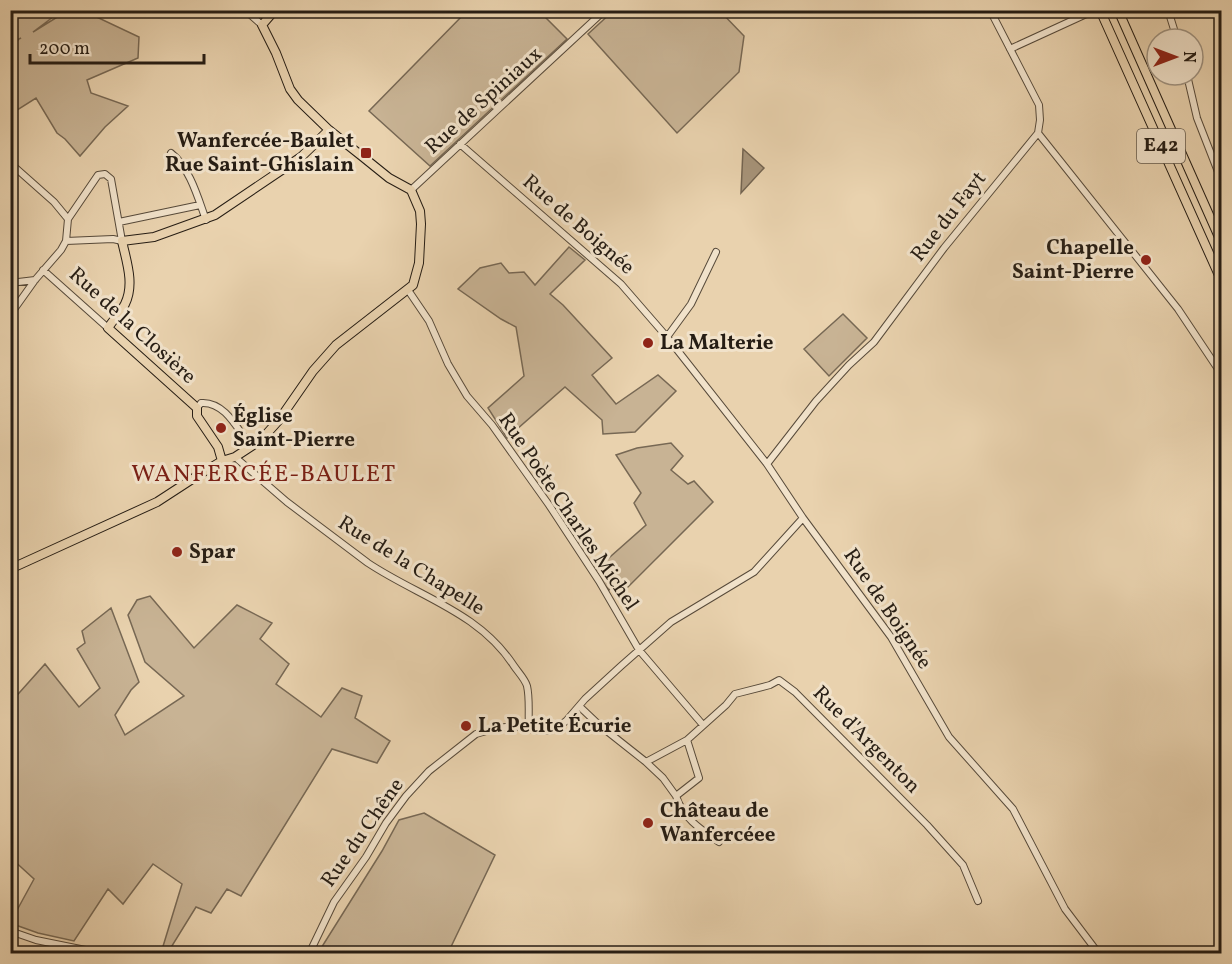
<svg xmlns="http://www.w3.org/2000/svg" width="1232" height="964" font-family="Vollkorn,serif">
  <rect width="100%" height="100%" fill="#e9d2ae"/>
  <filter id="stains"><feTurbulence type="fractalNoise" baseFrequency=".00333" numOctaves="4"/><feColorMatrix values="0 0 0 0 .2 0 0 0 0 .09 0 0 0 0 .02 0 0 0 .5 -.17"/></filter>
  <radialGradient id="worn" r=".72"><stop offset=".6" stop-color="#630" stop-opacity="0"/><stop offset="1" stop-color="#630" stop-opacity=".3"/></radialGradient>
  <path fill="#c8b394" stroke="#776854" stroke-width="1.5" d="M11 10 61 11 33 32 67 11H84L139 37 138 58 87 80 91 93 128 106 105 127 80 156 65 139 57 133 36 98 11 114V45L21 38 11 43Z
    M719 10 744 36 739 72 677 133 588 34 613 11Z
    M467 11H539L567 39 430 166 369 111Z
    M569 247 585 260 550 294 563 305 612 358 592 375 616 404 658 375 676 391 635 432 603 434 602 420 565 387 507 438 488 408 524 376 516 327 501 319 458 289 480 268 501 263 509 273 524 272 535 285Z
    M843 314 867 338 829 376 804 349Z
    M671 443 683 456 671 470 688 484 694 481 713 502 626 589 614 586 609 590 593 572 646 525 634 503 641 493 616 455 637 448Z
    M150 596 194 648 237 605 272 623 260 639 289 664 276 684 321 717 342 688 362 696 355 718 390 741 377 763 332 749 241 896 227 889 211 913 196 907 167 954 161 953 182 884 153 864 123 904 108 889 74 941 38 933 10 923 34 879 11 858V702L45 664 79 707 100 688 77 649 85 643 82 631 111 608 139 682 131 690 115 715 125 735 184 696 145 662 128 615 137 600Z
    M424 813 495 855 448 953H318L382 851 399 820Z"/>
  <path fill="#a7947a" stroke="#736451" stroke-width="1.5" d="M743 149 764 168 741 193Z"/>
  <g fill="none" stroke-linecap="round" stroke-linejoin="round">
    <g stroke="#574a3a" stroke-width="8">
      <path id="minor" d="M245 10 262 25
        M1168 10 1177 39
        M1010 49 1095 10
        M1187 75 1197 118 1222 182
        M1038 133 1178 309 1222 375
        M460 144 621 284 667 337 767 464 803 518 891 637 949 737 1013 809 1065 909 1099 954
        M171 153C190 168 198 198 206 220
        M10 163 54 202 68 219 66 241 61 250 35 280 10 315
        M411 190 605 10
        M119 222 200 205
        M66 241 113 239 122 241 111 179 105 174 98 175 68 219
        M43 270 108 328
        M10 283 35 280
        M408 290 429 321 448 364 467 396 492 425 549 505 599 581 639 650 703 725
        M667 337 691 304 716 252
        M197 408 201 403C225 401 238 430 251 447
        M235 457 287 502 368 563C419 597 479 612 514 666 518 672 525 679 527 686 530 699 528 714 529 728
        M767 464 816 401 849 365 874 342 944 248 1038 133 1040 120 1039 105 990 10
        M579 706 598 724 646 762 687 740 726 705 735 694 770 685 779 680 795 692 927 825 963 865 978 901
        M646 762 663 778 676 796 699 778 687 740
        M676 796C683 818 700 829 719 842
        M10 931 36 940 105 954
        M309 954 334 902 366 857 386 823 406 796 429 771 476 734 497 728 515 726 540 731 554 730 566 721 585 699 621 666 671 622 754 572 803 518"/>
    </g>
    <g stroke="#261d14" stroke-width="10">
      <path id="major" d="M222 461 218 447 197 416V408L108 328C113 320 121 312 125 304 135 284 126 260 122 241L154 237 215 215 301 157 329 130
        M10 569 157 502 200 474 222 461 235 457 261 440 279 420 313 371 336 345 413 285 419 263 421 224 420 211 411 190 389 178 363 157 329 130 298 100 290 89 276 53 262 25 275 10"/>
    </g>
    <g stroke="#261d14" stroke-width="10">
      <path id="highway" d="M1100 10 1222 282
        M1118 10 1222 244"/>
    </g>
    <use href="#minor" stroke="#f1e2ca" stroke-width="6"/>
    <use href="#major" stroke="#e9d2ae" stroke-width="8"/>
    <use href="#highway" stroke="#e9d2ae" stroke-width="8"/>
  </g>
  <g fill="#8f2418" stroke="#f1e2ca" stroke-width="2">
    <rect x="360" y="147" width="12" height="12" rx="3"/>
    <circle cx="1146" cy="260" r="6"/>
    <circle cx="648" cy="343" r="6"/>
    <circle cx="221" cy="428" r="6"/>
    <circle cx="177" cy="552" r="6"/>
    <circle cx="466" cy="726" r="6"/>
    <circle cx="648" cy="823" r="6"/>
  </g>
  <g text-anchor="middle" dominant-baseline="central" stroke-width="6" stroke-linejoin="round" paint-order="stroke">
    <rect fill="#f1e2ca" stroke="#63584b" stroke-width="1.5" x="1137" y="129" width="48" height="34" rx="4.5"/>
    <g font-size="20" font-weight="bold" fill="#261d14">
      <text x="1161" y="146">E42</text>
    </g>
    <g font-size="21" fill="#261d14" stroke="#f1e2ca">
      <text transform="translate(484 101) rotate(-42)">Rue de Spiniaux</text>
      <text transform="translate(949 217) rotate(-52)">Rue du Fayt</text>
      <text transform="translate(578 225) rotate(41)">Rue de Boignée</text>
      <text transform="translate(132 326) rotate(42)">Rue de la Closière</text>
      <text transform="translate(568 512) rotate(56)">Rue Poète Charles Michel</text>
      <text transform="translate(411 566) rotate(32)">Rue de la Chapelle</text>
      <text transform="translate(887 609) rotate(56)">Rue de Boignée</text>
      <text transform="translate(866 740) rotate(45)">Rue d'Argenton</text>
      <text transform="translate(363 833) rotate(-55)">Rue du Chêne</text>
    </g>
    <g font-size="21" font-weight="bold" fill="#261d14" stroke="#f1e2ca" text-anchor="start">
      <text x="354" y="141" text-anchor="end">Wanfercée-Baulet<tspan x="354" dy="24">Rue Saint-Ghislain</tspan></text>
      <text x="1134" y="248" text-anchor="end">Chapelle<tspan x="1134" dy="24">Saint-Pierre</tspan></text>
      <text x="660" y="343">La Malterie</text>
      <text x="233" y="416">Église<tspan x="233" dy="24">Saint-Pierre</tspan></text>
      <text x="189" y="552">Spar</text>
      <text x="478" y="726">La Petite Écurie</text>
      <text x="660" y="811">Château de<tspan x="660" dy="24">Wanfercéee</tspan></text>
    </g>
    <g font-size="24" letter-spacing="1.5" fill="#7a1f14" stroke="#f1e2ca">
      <text x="264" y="475">WANFERCÉE-BAULET</text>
    </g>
  </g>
  <rect width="1232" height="964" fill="none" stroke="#e9d2ae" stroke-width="36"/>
  <rect x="12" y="12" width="1208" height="940" fill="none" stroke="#261d14" stroke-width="3"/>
  <rect x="18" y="18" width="1196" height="928" fill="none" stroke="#261d14" stroke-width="1.5"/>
  <g transform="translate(1175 57) rotate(90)"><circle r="28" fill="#f1e2ca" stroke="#a09381" stroke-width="1.5"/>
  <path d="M0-4.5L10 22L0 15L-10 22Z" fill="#8f2418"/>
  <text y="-9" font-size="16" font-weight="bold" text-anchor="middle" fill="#261d14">N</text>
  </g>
  <path d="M30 54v9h174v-9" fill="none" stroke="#261d14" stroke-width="3"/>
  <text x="39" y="54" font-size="18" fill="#261d14" stroke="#f1e2ca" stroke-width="4.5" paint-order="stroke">200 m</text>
  <rect width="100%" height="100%" filter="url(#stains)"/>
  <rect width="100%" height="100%" fill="url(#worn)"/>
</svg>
